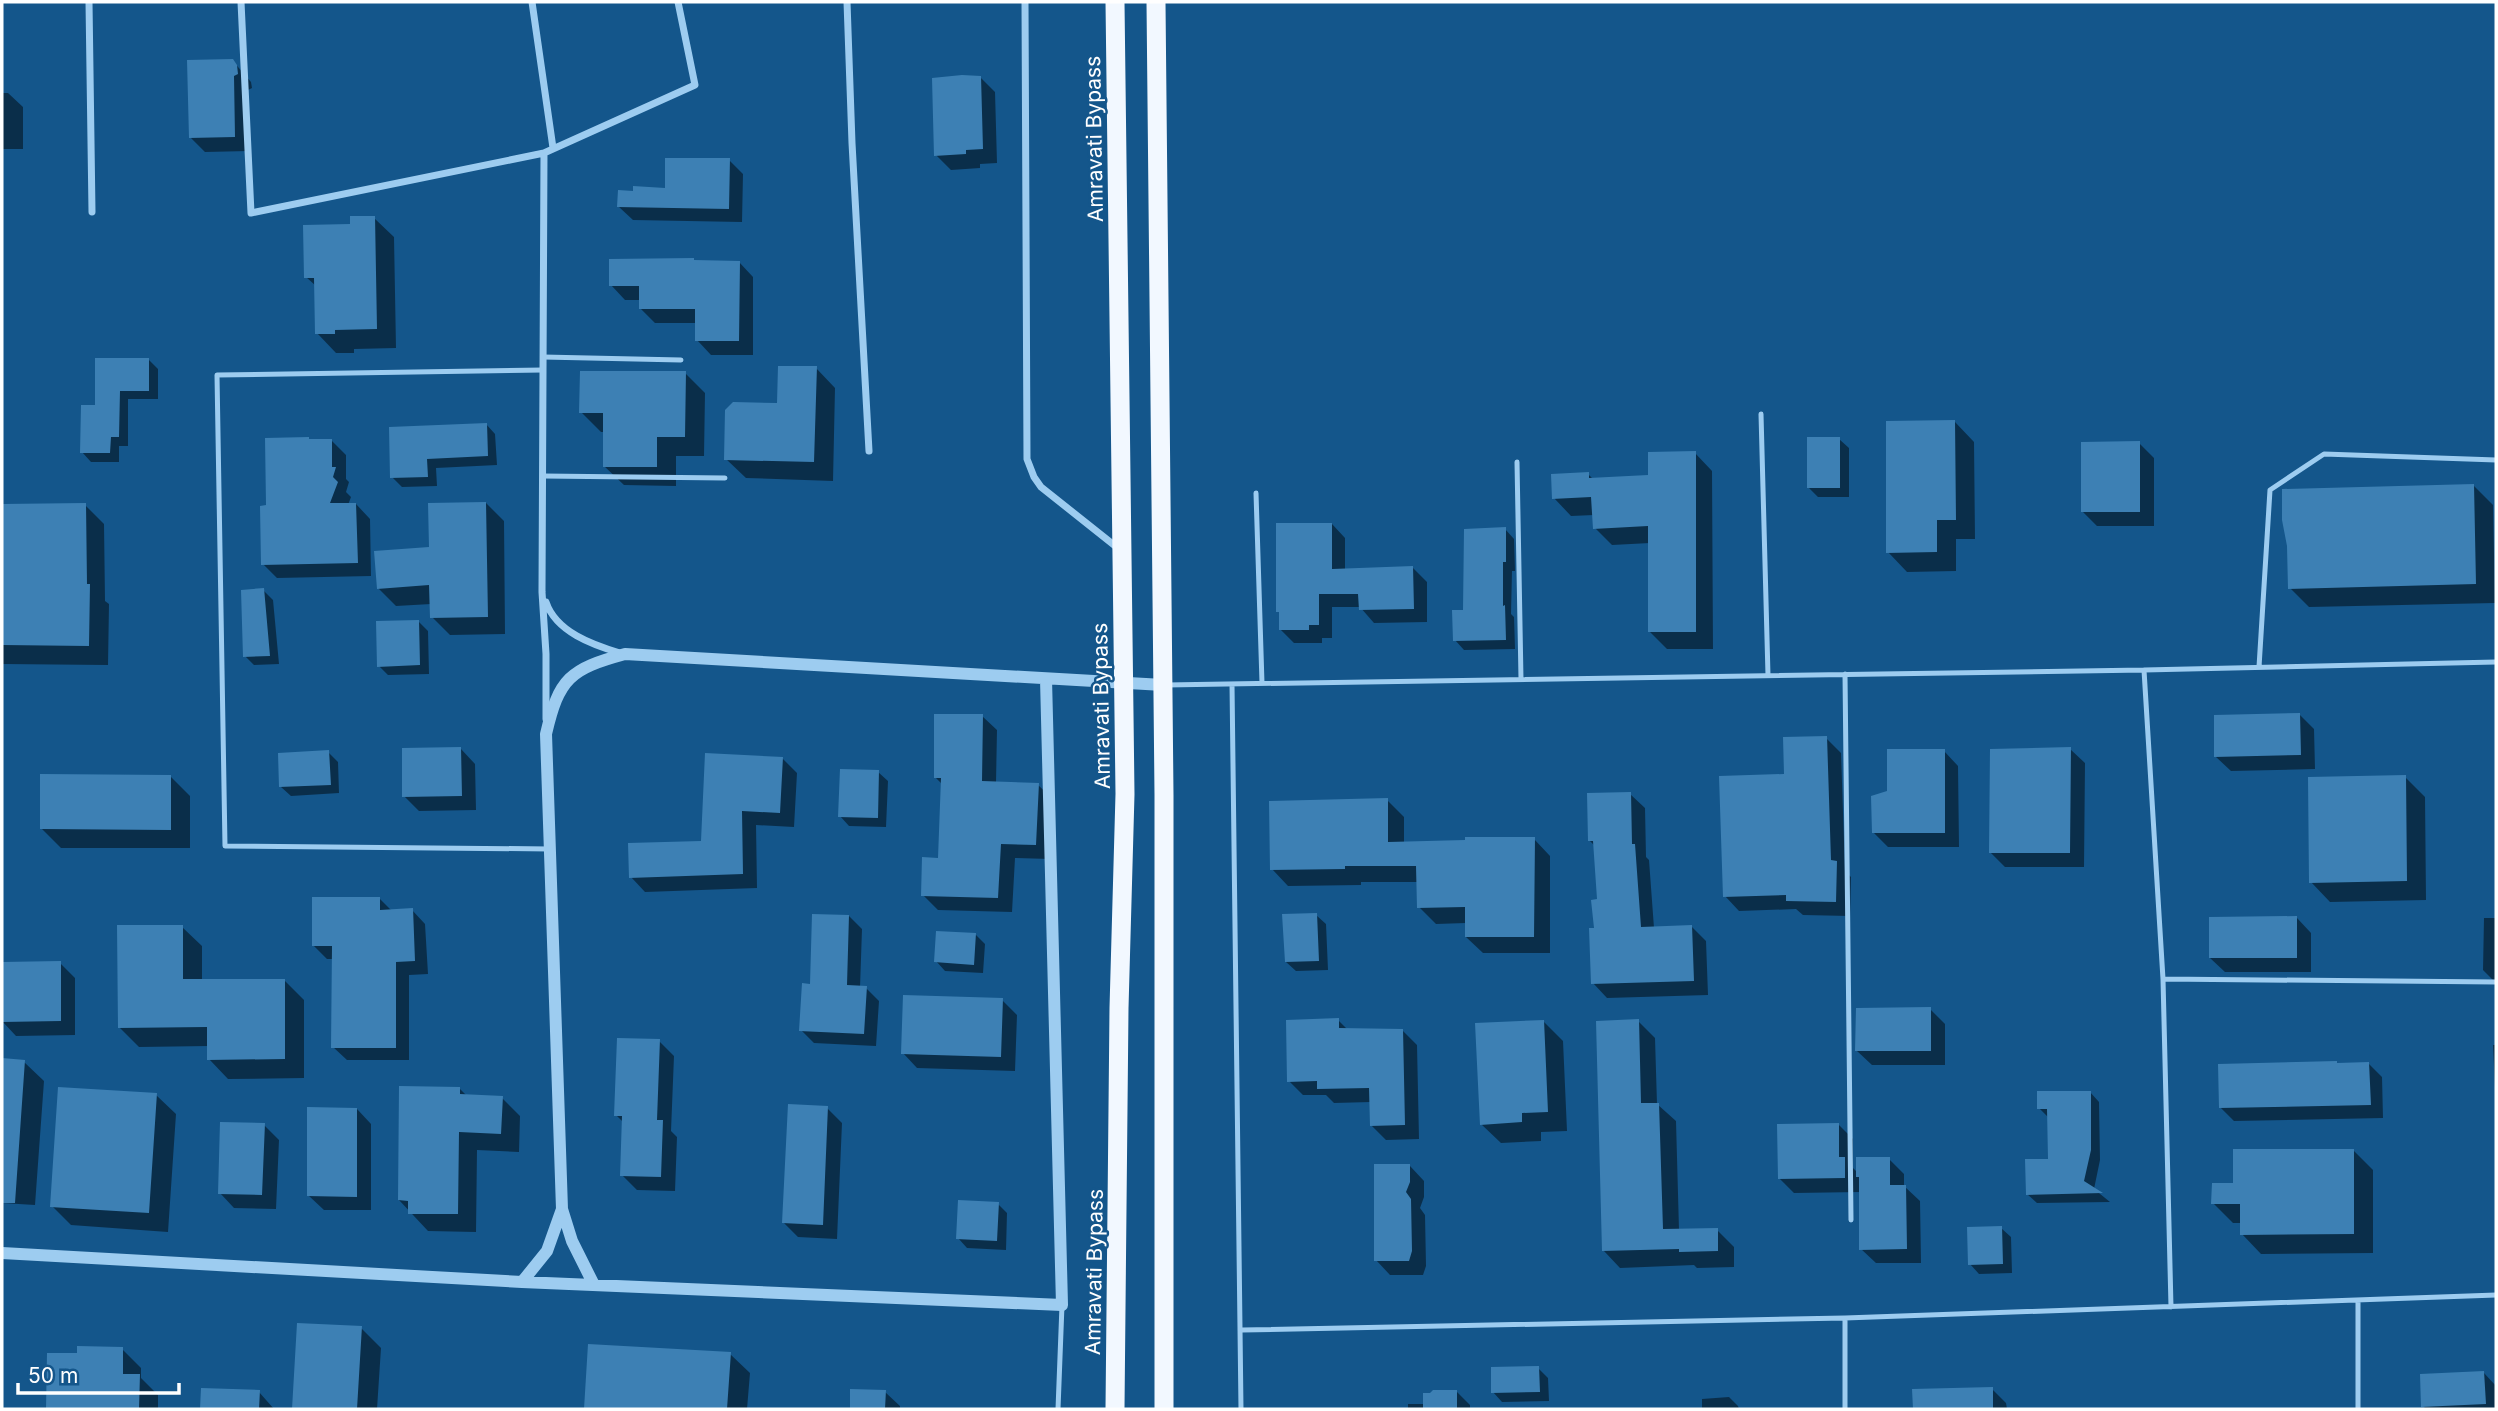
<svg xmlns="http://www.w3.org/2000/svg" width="2498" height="1411" font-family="Inter,sans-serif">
  <rect width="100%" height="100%" fill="#14568b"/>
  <path fill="#0007" d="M232 60 251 82 252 88 248 90 249 151 205 152 191 138Z
    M980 77 995 92 997 163 980 164V168L951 170 936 155Z
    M2 93H8L23 107V149H2Z
    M729 160 743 174 742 222 633 220 619 207 667 190Z
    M374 218 394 237 396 348 354 349V353H336L317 333 316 286 306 277 352 226Z
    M739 262 753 277V355H711L697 340V323H655L641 309V300H625L611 285Z
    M148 359 158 369V399H128V446H119V462H91L82 452 96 407Z
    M816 368 835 388 833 481 746 478 726 459Z
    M685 373 705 393 704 456H676V486L624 485 604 466 605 432H601L581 412Z
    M1955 422 1974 442 1975 539H1956V571L1907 572 1888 552Z
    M486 424 495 434 497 465 436 468 437 486 402 487 392 477Z
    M1839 439 1849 448V497H1818L1809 488Z
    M332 441 346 455V479L349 482 346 492 351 497 348 505 356 504 370 519 371 576 277 578 263 564 268 507Z
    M2139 443 2154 458V526H2097L2083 512Z
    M1695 453 1712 471 1713 649H1667L1650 632V543L1612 545 1595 528 1594 515 1571 516 1554 498 1588 474 1593 479 1649 477Z
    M2474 486 2493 505 2495 603 2309 607 2290 588Z
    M486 503 504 521 505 634 450 635 432 617 431 604 396 606 378 588Z
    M85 505 104 524 105 601 109 604 108 665 2 664V506Z
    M1332 524 1345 538V570L1413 568 1427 582V622L1374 623 1360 607H1332V638H1322V643H1294L1280 629V613L1278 611Z
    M1505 529 1514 539 1515 571H1512L1511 614 1514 617 1515 649 1464 650 1455 640 1465 611Z
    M263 590 273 600 279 664 254 665 245 656Z
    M418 621 428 631 429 674 388 675 379 666Z
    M2299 714 2314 729 2315 769 2231 771 2216 757Z
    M982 716 997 730 996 783 1038 785 1053 799 1050 859 1015 858 1012 912 938 910 923 895 940 859 943 785 936 778Z
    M1826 738 1841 753 1845 871 1851 877 1850 916 1803 915 1796 909 1739 911 1725 896 1786 776Z
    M461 749 475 764 476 810 419 811 404 796Z
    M2070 749 2085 763 2084 867H2005L1990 852Z
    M1944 751 1958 766 1959 847H1888L1874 833 1889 792Z
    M328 752 338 762 339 793 291 796 281 787Z
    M782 758 797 773 794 827 756 825 757 888 645 892 631 877 702 842Z
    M878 772 888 781 886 827 849 826 840 816Z
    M171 777 190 796V848H61L41 828Z
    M2405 777 2425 797 2426 900 2330 902 2311 882Z
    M1630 794 1645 808 1646 857 1649 860 1654 928 1692 927 1706 941 1708 995 1607 998 1593 983 1599 901 1595 846 1589 840Z
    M1387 800 1404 817V843L1534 839 1550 856V953H1483L1466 937V923L1436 924 1419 907 1418 882H1361V885L1288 886 1272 869Z
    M379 898 392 911 412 910 425 924 428 974 409 975V1060H347L333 1047 334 959H327L313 945Z
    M1316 915 1326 924 1328 970 1296 971 1286 962Z
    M849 916 862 929 860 988H866L879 1001 876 1046 814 1043 801 1030 812 986Z
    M2297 918 2311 933V972H2225L2210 958Z
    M2484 918H2496V983L2483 970Z
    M182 927 202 946V981L284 980 304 1000V1078L228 1079 209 1059V1046L139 1047 119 1027Z
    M976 935 985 944 983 973 945 971 936 961Z
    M60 963 75 978V1035L16 1036 2 1021V964Z
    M1002 1000 1017 1015 1015 1071 917 1068 903 1053Z
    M1930 1009 1945 1024V1065H1872L1857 1051Z
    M1338 1020 1347 1029 1403 1031 1417 1045 1419 1139 1386 1140 1371 1125V1102L1334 1103 1326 1095H1303L1289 1081Z
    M1543 1021 1563 1041 1567 1131 1541 1132V1141L1501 1143 1481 1124Z
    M1638 1021 1655 1038 1657 1104 1676 1121 1679 1230H1717L1734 1247V1267L1697 1268 1694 1265 1620 1268 1604 1251Z
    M659 1041 674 1056 671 1131 677 1137 675 1191 637 1190 622 1175 624 1123 616 1115Z
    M2493 1045H2496V1088L2495 1087Z
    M2 1060 24 1062 44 1081 35 1205 2 1203Z
    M2369 1064 2382 1077 2383 1118 2234 1121 2220 1107Z
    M459 1088 467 1096 502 1098 520 1116 519 1152 477 1150 476 1232 428 1231 399 1200Z
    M2090 1092 2099 1102 2100 1160 2094 1189 2110 1202 2037 1203 2027 1194 2050 1160 2049 1118 2039 1108Z
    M156 1095 176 1114 168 1232 71 1225 52 1206Z
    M827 1108 842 1123 837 1239 798 1237 784 1223Z
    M357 1109 371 1124V1210H324L309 1196Z
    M1838 1124 1853 1139V1168L1857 1172 1889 1159 1904 1174V1186L1920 1201 1921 1263H1876L1861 1249V1192L1794 1193 1779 1178Z
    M264 1125 279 1140 276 1209 234 1208 220 1193Z
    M2353 1150 2373 1170V1253L2261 1254 2242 1234 2241 1223H2233L2213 1203 2235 1184Z
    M1410 1166 1424 1181V1197L1420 1208 1425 1215 1426 1266 1423 1275H1390L1376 1260Z
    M998 1204 1007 1213 1006 1250 967 1248 958 1238Z
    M2001 1228 2011 1237 2012 1273 1979 1274 1970 1264Z
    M298 1325 361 1328 381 1348 377 1409H294Z
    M589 1346 730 1354 750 1373 747 1409H586Z
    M122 1349 141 1368V1378L158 1395V1409H48L49 1354 79 1355Z
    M1538 1368 1548 1378 1549 1401 1502 1402 1493 1392Z
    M2484 1373 2496 1386V1409H2426L2423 1406Z
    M1992 1389 2006 1403 2007 1409H1915L1914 1391Z
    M202 1390 259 1392 274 1409H202Z
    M852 1391 885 1392 900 1406V1409H852Z
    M1457 1392 1470 1405V1409H1408V1404H1425Z
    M1729 1397 1738 1406 1739 1409H1702V1399Z"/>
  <path fill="#3d80b4" d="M233 59 237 65 238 74 234 76 235 137 189 138 187 60Z
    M962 75 981 76 983 149 966 150V154L934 156 932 78Z
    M665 158H730L729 209 617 207 618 190 633 191V186L665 188Z
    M350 216H375L377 329 335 330V334H315L314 278H304L303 225 350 224Z
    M694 258V260L740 261 739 341H695V309H639V286H609V259Z
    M95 358H149V391H120L119 437H111L110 453H80L81 405H95Z
    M778 366H817L814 462 724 460 725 410 733 402 777 403Z
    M580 371H686L685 437H657V467H603V413H579Z
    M1955 420 1956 520H1937V552L1886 553V421Z
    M487 423 488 456 427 459 428 477 390 478 389 427Z
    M309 437V439H332V467H336L333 477 338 482 330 503H356L358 563 261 565 260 506 266 505 265 438Z
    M1807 437H1840V488H1807Z
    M2140 441V512H2081V442Z
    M1696 451V632H1648V526L1593 529 1591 497 1552 499 1551 474 1589 472V478L1648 475V452Z
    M2474 484 2476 584 2288 589 2287 546 2282 520V489Z
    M486 502 488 617 430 618 429 585 377 589 374 551 429 547 428 503Z
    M86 503 87 584H90L89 646 2 645V504Z
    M1276 523H1332V569L1413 566 1414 609 1359 610 1358 594H1319V625H1309V630H1279V612H1276Z
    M1506 527V562H1503V606L1505 605 1506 640 1453 641 1452 610H1463L1464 529Z
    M264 588 270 656 243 657 241 590Z
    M419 620 420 665 377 667 376 621Z
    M2300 713 2301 755 2214 757V715Z
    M934 714H983L982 781 1039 783 1036 845 1001 844 998 898 921 896 922 857 938 858 941 778H934Z
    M1827 736 1831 860 1837 861 1836 902 1786 901V895L1723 897 1719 776 1784 774 1783 737Z
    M461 747 462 796 402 797V748Z
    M2071 747 2070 853H1989L1990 749Z
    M1887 749H1945V833H1872L1871 796 1887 791Z
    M329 750 331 785 279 787 278 753Z
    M705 753 783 757 780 813 742 811 743 874 629 878 628 843 701 841Z
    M840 769 879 770 878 818 838 817Z
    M40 774 171 775V830L40 829Z
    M2406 775 2407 881 2309 883 2308 777Z
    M1631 792 1632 844H1635L1641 927 1692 925 1694 981 1591 984 1589 928H1594L1591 900 1597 899 1593 841H1588L1587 793Z
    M1388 798V842L1465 840V837H1535L1534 937H1465V907L1417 908 1416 866H1345V869L1270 870 1269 801Z
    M312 897H380V910L413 908 415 961 396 962V1048H331L332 946H312Z
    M1317 913 1319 961 1285 962 1282 914Z
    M812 914 849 915 847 985 867 986 864 1034 799 1031 802 983 810 984Z
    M2297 916V958H2209V917Z
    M117 925H183V979H285V1059L207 1060V1027L118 1028Z
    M936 931 976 933 974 965 934 962Z
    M61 961V1021L2 1022V962Z
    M903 995 1003 998 1001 1057 901 1054Z
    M1931 1007V1051H1855L1856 1008Z
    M1339 1018V1028L1403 1029 1405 1125 1370 1126 1369 1088 1317 1089V1081L1287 1082 1286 1020Z
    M1639 1019 1641 1103H1659L1663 1229 1718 1228V1251L1679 1252V1249L1602 1251 1596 1021Z
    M1544 1020 1548 1112 1522 1113V1122L1480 1125 1475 1023Z
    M617 1038 660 1039 657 1120H663L661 1177 620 1176 622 1116H614Z
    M2 1058 25 1060 15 1203H2Z
    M2337 1061V1063L2369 1062 2371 1105 2219 1108 2218 1064Z
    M399 1086 460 1087V1094L503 1096 501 1134 459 1132 458 1214H408V1201L398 1200Z
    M58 1087 157 1093 149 1213 50 1207Z
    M2037 1091H2091V1150L2084 1181 2103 1193 2026 1195 2025 1159H2048L2047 1109H2037Z
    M788 1104 828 1106 823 1225 782 1223Z
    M307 1107 357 1108V1197L307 1196Z
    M220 1122 265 1123 262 1195 218 1194Z
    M1839 1123V1157H1845V1178L1778 1179 1777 1124Z
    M2233 1149H2354V1234L2240 1235V1204H2211L2212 1183H2233Z
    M1856 1157H1890V1185H1906L1907 1249 1859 1250V1177H1856Z
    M1374 1164H1410V1182L1406 1192 1411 1199 1412 1251 1409 1261H1374Z
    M958 1200 999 1202 997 1241 956 1239Z
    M2002 1226 2003 1264 1968 1265 1967 1227Z
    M297 1323 362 1326 357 1409H292Z
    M588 1344 731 1352 727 1409H584Z
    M77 1346 123 1347V1374H140L139 1409H46L47 1353H77Z
    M1539 1366 1540 1392 1491 1393V1367Z
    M2484 1371 2486 1404 2421 1407 2420 1374Z
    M1993 1387V1409H1913L1912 1389Z
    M201 1388 260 1390 259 1409H200Z
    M850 1389 886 1390 885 1409H850Z
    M1433 1390H1457V1409H1423V1393H1430Z"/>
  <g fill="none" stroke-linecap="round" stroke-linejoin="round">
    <path stroke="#9dccf0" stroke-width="5" d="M543 357 681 360
      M543 370 217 375 225 846 550 849
      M1761 414 1768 675
      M1517 462 1521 679
      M543 476 725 478
      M1256 493 1262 683
      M2259 667 2270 490 2324 454 2496 460
      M2144 670 2163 979 2171 1307
      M1845 674 1851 1220
      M1232 684 1241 1409
      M1166 685 2144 670 2496 662
      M2163 979 2496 982
      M2358 1300V1409
      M1845 1318V1409
      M1242 1330 1845 1318 2496 1295
      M1058 1409 1062 1305"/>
    <path stroke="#9dccf0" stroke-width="7" d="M89 2 92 212
      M241 2 251 213 544 153 695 85 678 2
      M532 2 553 148
      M847 2 852 143 869 451
      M1025 2 1027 459 1034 477 1041 487 1119 549
      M544 153 542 592 546 654V719
      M546 602C556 632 593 645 620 653"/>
    <path stroke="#9dccf0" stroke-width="12" d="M2 1253 522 1282 1062 1305 1046 679
      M522 1282 547 1251 562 1209
      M594 1285 572 1241 562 1209 546 734C559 678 570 669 625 654L1163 685"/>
    <path stroke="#f2f8ff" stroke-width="19" d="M1115 2 1125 794 1119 1008 1115 1409
      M1156 2 1164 795V1409"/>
  </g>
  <g text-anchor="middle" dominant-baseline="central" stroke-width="5" stroke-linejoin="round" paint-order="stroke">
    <g font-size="21" fill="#fff" stroke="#14568b">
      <text transform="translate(1094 139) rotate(-91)">Amravati Bypass</text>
      <text transform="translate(1101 706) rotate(-91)">Amravati Bypass</text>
      <text transform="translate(1094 1272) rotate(-89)">Amravati Bypass</text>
    </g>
  </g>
  <rect width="2498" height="1411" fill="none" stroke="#ffffff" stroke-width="7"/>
  <path d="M18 1383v10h161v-10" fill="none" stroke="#ffffff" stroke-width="3.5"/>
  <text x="28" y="1383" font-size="21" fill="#ffffff" stroke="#14568b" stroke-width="5" paint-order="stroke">50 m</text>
</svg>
